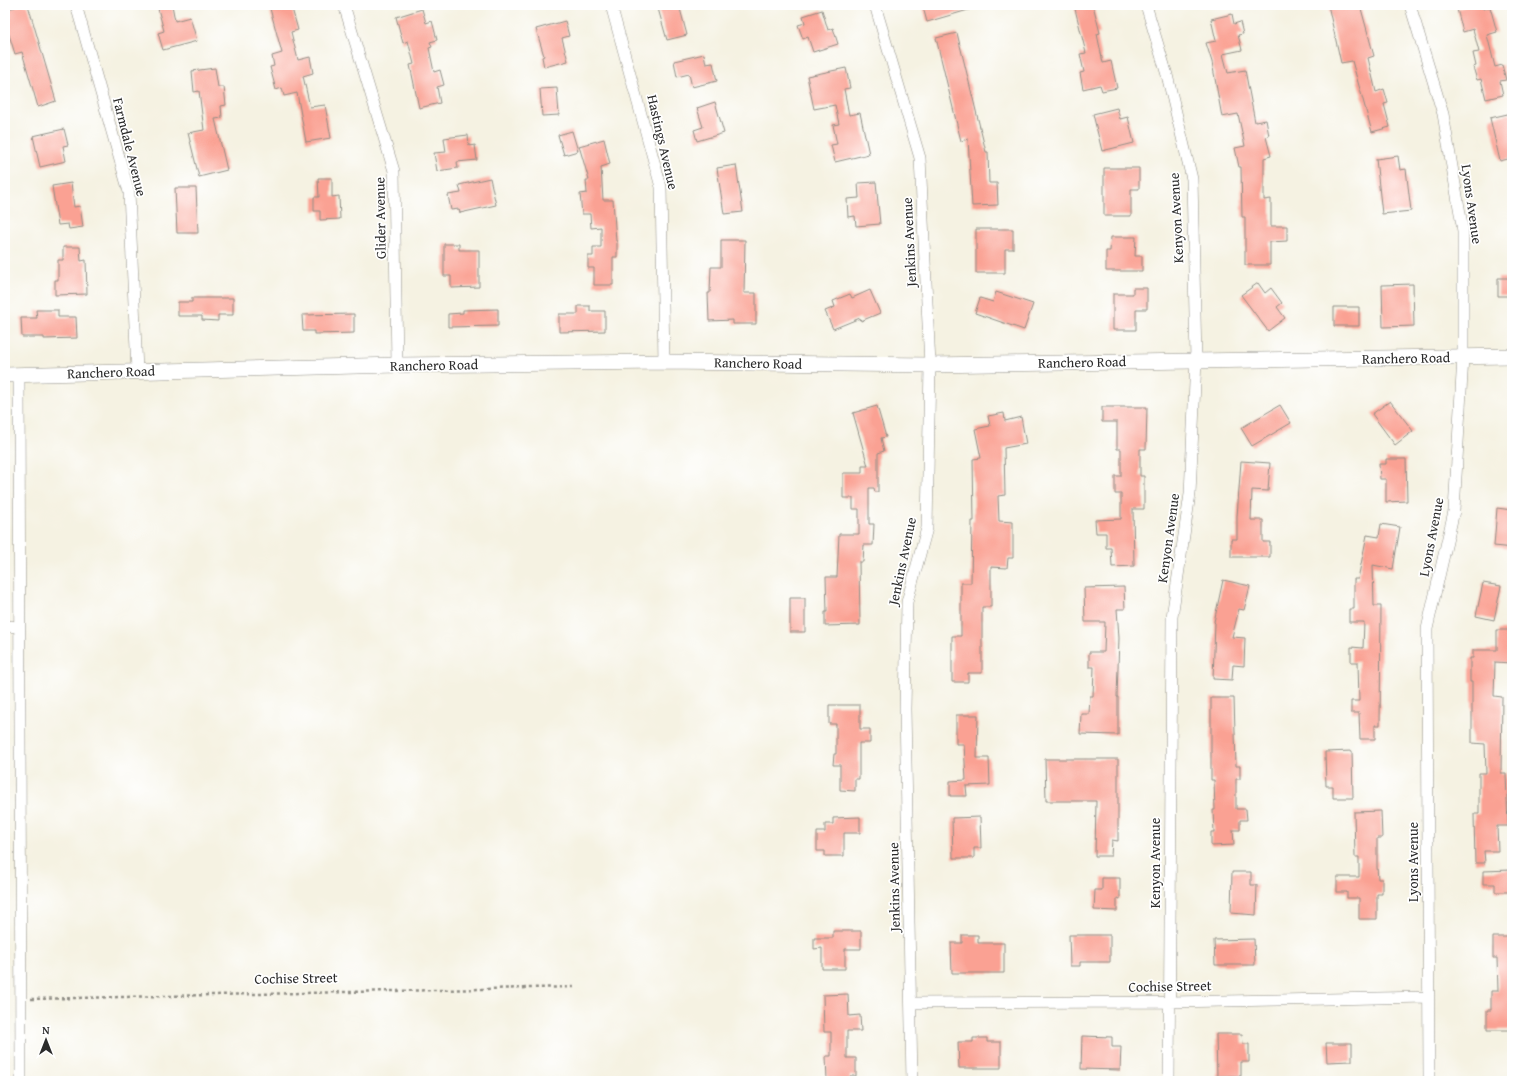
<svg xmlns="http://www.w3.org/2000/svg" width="1517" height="1086" font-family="'Gentium Book Plus',serif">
  <rect width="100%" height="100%" fill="#fff"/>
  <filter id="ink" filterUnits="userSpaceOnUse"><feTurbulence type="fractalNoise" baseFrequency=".025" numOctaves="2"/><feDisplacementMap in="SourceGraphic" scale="8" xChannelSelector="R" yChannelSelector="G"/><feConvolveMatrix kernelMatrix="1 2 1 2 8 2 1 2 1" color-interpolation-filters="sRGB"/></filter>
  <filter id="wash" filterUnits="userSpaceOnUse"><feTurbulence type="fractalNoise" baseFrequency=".012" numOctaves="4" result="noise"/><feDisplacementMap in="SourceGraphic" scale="16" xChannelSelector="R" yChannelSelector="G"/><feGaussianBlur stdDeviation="0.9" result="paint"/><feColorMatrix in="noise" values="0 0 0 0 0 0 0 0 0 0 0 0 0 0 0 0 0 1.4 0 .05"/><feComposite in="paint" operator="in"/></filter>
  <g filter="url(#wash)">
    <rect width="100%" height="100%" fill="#f5f2e2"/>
    <g id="blocks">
      <path fill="#faa193" d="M21 5H28L56 101 38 107 22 52 15 54 5 22V10Z
        M157 5H172L175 21 190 17 197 41 163 50 158 33 164 31Z
        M269 5H291L298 30 291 32 298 60 310 57 313 73 303 76 310 107 325 105 331 138 306 142 297 93 284 96 282 88 276 90 270 67 274 66 272 56 282 53Z
        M657 5H679L687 35 667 40Z
        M928 5H974L975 8 927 22 923 7Z
        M1074 5H1093L1100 33 1097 34 1103 63 1111 61 1117 88 1102 91 1100 85 1083 89 1080 73 1084 72 1080 54 1086 53Z
        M1328 5H1360L1374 56 1368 58 1376 92 1384 89 1388 103 1384 104 1390 127 1372 132 1352 61 1341 63Z
        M1471 5H1482L1483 9 1490 7 1497 32 1487 35 1495 67 1502 65 1506 80 1500 81 1503 95 1486 99 1481 79 1477 80 1473 67 1476 66 1473 53 1479 52 1473 29 1463 32 1457 9Z
        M422 9 426 23 432 21 437 40 430 42 432 47 429 48 434 72 440 70 444 85 437 87 440 103 419 108 410 65 414 64 408 41 403 43 396 17Z
        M822 10 828 30 833 28 838 44 813 52 808 37 803 39 798 25 805 23 803 16Z
        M1232 14 1234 24 1240 22 1243 34 1238 35 1242 50 1223 54 1228 73 1245 70 1255 122 1266 120 1269 136 1266 137 1271 156 1264 158V200L1271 199V226H1287V241L1270 242V265H1245V217H1242L1241 167H1239L1235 148 1245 146 1238 114 1222 117 1212 62 1206 43 1216 41 1211 19Z
        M565 21 569 36 562 38 568 61 544 67 542 57 544 56 536 29Z
        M957 33 986 152H988L989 183H997L998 205 972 206 968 139 961 141 936 38Z
        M704 54 706 64 713 63 717 81 692 87 689 74 677 77 674 61Z
        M215 68 218 87H224L226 105 221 106 222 118 215 119 227 170 199 177 188 133 204 130 199 91 194 92 192 71Z
        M846 68 850 88 844 89 849 115 860 113 869 154 835 162 831 145 837 144 833 125 839 124 835 105 814 109 807 76Z
        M557 88 559 115 542 116 540 89Z
        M715 102 724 133 697 141 694 130 703 127 697 108Z
        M1117 108 1120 119 1128 117 1134 143 1102 151 1093 114Z
        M1512 113V158L1500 161 1490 118Z
        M64 129 68 145 63 146 66 161 40 167 33 136Z
        M572 131 578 151 564 155 558 135Z
        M468 135 469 146 475 145 477 160 457 162 458 168 437 171 434 153 446 152 444 138Z
        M604 139 610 164 601 167 603 200H613L616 241H617V257H613V285H594V268H588V256H593V247H601V227L591 228 590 214H582L580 194 587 193 586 180H589L579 146Z
        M1398 156 1400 170 1406 169 1411 211 1382 214 1376 159Z
        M736 165 743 212 724 214 717 168Z
        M1104 168H1139V189H1131V216H1104Z
        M318 178H332V197L339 196 340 219 320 220V211H314V197H319Z
        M490 178 496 205 460 213 459 209 451 210 448 195 461 193 459 185Z
        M876 182 880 224 856 226 855 216 848 217 847 199 859 198 858 183Z
        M71 183 74 207 80 206 83 227 69 229 68 224 58 225 52 186Z
        M175 188H196L198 233H177Z
        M976 229H1013V249H1005V273H976Z
        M1111 237H1136L1135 256H1142V271H1106V251H1110Z
        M721 240H745L744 293H756V324H733V320L709 321 708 293H710L711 267H721Z
        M444 244H459V250H479V287L451 288V276H444Z
        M63 247H80L81 261 86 260 87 294 55 295V280H58V260H63Z
        M1498 278H1512V296H1498Z
        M1258 283 1265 293 1271 288 1282 303 1277 307 1285 318 1268 331 1241 295Z
        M1413 284 1414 326 1383 327 1382 285Z
        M1133 288H1147V309H1136V330H1113V294H1133Z
        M870 290 880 313 861 321 860 318 833 329 825 311 835 307 833 301 850 294 852 298Z
        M996 292 1033 304 1024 330 975 313 980 298 993 302Z
        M192 298H233V315H218V321L202 320V316H178V302H192Z
        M578 306H590V311H605V331L559 332V314H578Z
        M1334 307H1359V326H1334Z
        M498 309V326L448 327V314L463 313V310Z
        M36 310H58V317H76L77 338 44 339V337H22L21 318H37Z
        M354 314V333L314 334V331H303L302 315Z
        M1390 401 1413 431 1395 445 1372 414Z
        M1280 405 1291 423 1252 446 1241 428Z
        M877 406 886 437 881 438 884 451 878 453V492H875L874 488H869V524H874L873 545H864L863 562H859L860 625 825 626V612H827L826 577H837L839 534H859V509H853V498H843V473H862V466H868L853 413Z
        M1102 407H1147L1146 449H1140V476H1144V509H1133L1134 566 1112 567 1111 548H1106V533H1096L1095 520 1121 519V494H1115V476H1121V449H1117V422H1102Z
        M1004 413 1005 421 1021 417 1026 444 1004 448 1005 495 998 496 999 521 1013 522V558H1008L1007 568 991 567V607H982V673H968V682H952V636H961V583H971L972 521H974L973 459 981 458 975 429 990 426 988 416Z
        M1386 459H1406L1407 501 1386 502V479H1380L1379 464H1386Z
        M1241 461 1270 463 1268 491 1252 490 1251 520H1263V542H1270V557H1231V539H1237V517Z
        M1497 508 1512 510V548L1494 546Z
        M1381 524 1400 527 1393 569 1373 565 1374 606H1381L1380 725H1375V739H1360L1359 713H1351V701H1359L1358 662H1351V647L1363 648 1364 622H1349V609H1354V579H1358L1367 535 1379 537Z
        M1223 580 1250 586 1244 610 1239 609 1232 637 1245 638 1244 666 1233 665 1232 680 1213 679 1215 623 1214 622Z
        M1483 583 1501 586 1494 620 1476 616Z
        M1124 587 1125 609H1117L1119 638 1117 697H1118V735L1080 734 1081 714H1089L1090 696H1093L1094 667H1089V652H1104L1105 622H1085L1084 588Z
        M790 598H805V632H790Z
        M1497 630H1512L1511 663 1495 662 1494 696 1502 697 1501 773H1506L1508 826H1497L1498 851H1484L1485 863H1475L1474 814H1479V773H1486L1485 744 1472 743V682H1470V658H1473V650H1497Z
        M1211 698H1234L1236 766H1240V779H1236V809H1246L1247 820H1240V830H1233L1234 845 1211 846V832H1214L1213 810H1215L1214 780H1211Z
        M829 705H860V729H870V743H859V779H855V791L840 790V765H833L834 754H836V724H829Z
        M956 715H978L977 758H989L990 785 966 786 967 796H950V781L966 780 964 744H956Z
        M1352 751 1353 798H1333V786H1326L1325 752Z
        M1045 759H1118V841L1112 840 1111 856H1095L1096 801H1046Z
        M1381 811 1382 838H1377V867L1378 879H1382V894H1377V919H1359V898H1347V892H1337V877H1359V857H1355L1354 812Z
        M860 817V833H844V856H825V851H817V832H825V824H833V818Z
        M980 817 981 848H974V858H953L952 818Z
        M1512 870V892H1495V884H1483V871Z
        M1232 872H1251V885H1257L1256 915 1231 913Z
        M1102 878H1120V899L1117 898V911L1094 910 1095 890H1102Z
        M833 931H861V949H845V969H822V948L814 949V938H833Z
        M962 935H978V943H1004V973H952L951 943H962Z
        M1069 935H1110V962H1080V966H1070Z
        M1493 937H1512V1030H1487V1010H1491V991H1498L1497 958H1493Z
        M1254 939 1255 965H1215L1214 940Z
        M848 994 849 1016 860 1015 861 1031H847V1058H856V1076H850V1081H827L826 1056H831V1032H824L823 995Z
        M1216 1034H1242L1243 1044H1249V1062H1241V1076H1217Z
        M1082 1036 1112 1037V1047H1121L1120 1070 1081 1069Z
        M973 1038H987V1042H1001V1068H959L958 1042H973Z
        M1326 1043H1352V1061L1327 1062Z"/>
    </g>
  </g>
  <g filter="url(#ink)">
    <use href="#blocks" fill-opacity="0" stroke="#908e86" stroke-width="1"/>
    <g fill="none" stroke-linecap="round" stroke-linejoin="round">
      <g stroke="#908e86" stroke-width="12">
        <path id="street" d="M76 5 129 192 137 371
          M344 5 394 171 397 365
          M611 5 661 187 664 362
          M875 5 920 158 930 365 927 528 907 602 905 709 912 1081
          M1146 5 1167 75 1192 179 1196 360 1190 494 1172 617 1169 1081
          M1410 5 1443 114 1463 231V357L1454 511 1427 629 1429 1081
          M19 375 21 1081
          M5 626 19 627
          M911 1003 1170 1002 1428 997"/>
      </g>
      <g stroke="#908e86" stroke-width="16">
        <path id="secondary" d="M5 375 397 365 664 362 930 365 1512 356"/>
      </g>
      <path stroke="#908e86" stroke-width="2.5" stroke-dasharray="3 3" stroke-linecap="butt" d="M31 999 574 987"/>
      <use href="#street" stroke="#fff" stroke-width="11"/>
      <use href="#secondary" stroke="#fff" stroke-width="15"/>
    </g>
  </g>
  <g text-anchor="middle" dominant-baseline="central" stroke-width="3.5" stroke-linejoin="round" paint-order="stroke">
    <g font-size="14" fill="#2b2b2b" stroke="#fff">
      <text transform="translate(663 142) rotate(77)">Hastings Avenue</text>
      <text transform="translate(130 147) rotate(76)">Farmdale Avenue</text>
      <text transform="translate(1472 204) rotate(82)">Lyons Avenue</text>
      <text transform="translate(380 218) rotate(-91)">Glider Avenue</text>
      <text transform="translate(1176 218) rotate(-93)">Kenyon Avenue</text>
      <text transform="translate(909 242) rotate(-93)">Jenkins Avenue</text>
      <text transform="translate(1406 358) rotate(-1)">Ranchero Road</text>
      <text transform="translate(1082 362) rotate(-1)">Ranchero Road</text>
      <text transform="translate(758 363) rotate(1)">Ranchero Road</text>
      <text transform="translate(434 365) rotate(-1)">Ranchero Road</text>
      <text transform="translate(111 372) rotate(-2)">Ranchero Road</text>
      <text transform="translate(1431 537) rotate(-79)">Lyons Avenue</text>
      <text transform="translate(1168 538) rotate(-82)">Kenyon Avenue</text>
      <text transform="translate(902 561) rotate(-78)">Jenkins Avenue</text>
      <text transform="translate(1413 862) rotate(-90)">Lyons Avenue</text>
      <text transform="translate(1155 863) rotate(-90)">Kenyon Avenue</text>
      <text transform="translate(894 887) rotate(-91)">Jenkins Avenue</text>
      <text transform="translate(296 978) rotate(-1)">Cochise Street</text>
      <text transform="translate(1170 986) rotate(-1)">Cochise Street</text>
    </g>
  </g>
  <rect width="1517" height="1086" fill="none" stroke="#fff" stroke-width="20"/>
  <g transform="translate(46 1040)" stroke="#ffffff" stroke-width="3" paint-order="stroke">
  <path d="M0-3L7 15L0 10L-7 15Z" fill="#2b2b2b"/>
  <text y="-6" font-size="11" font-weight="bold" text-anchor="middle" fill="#2b2b2b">N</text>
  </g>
</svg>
